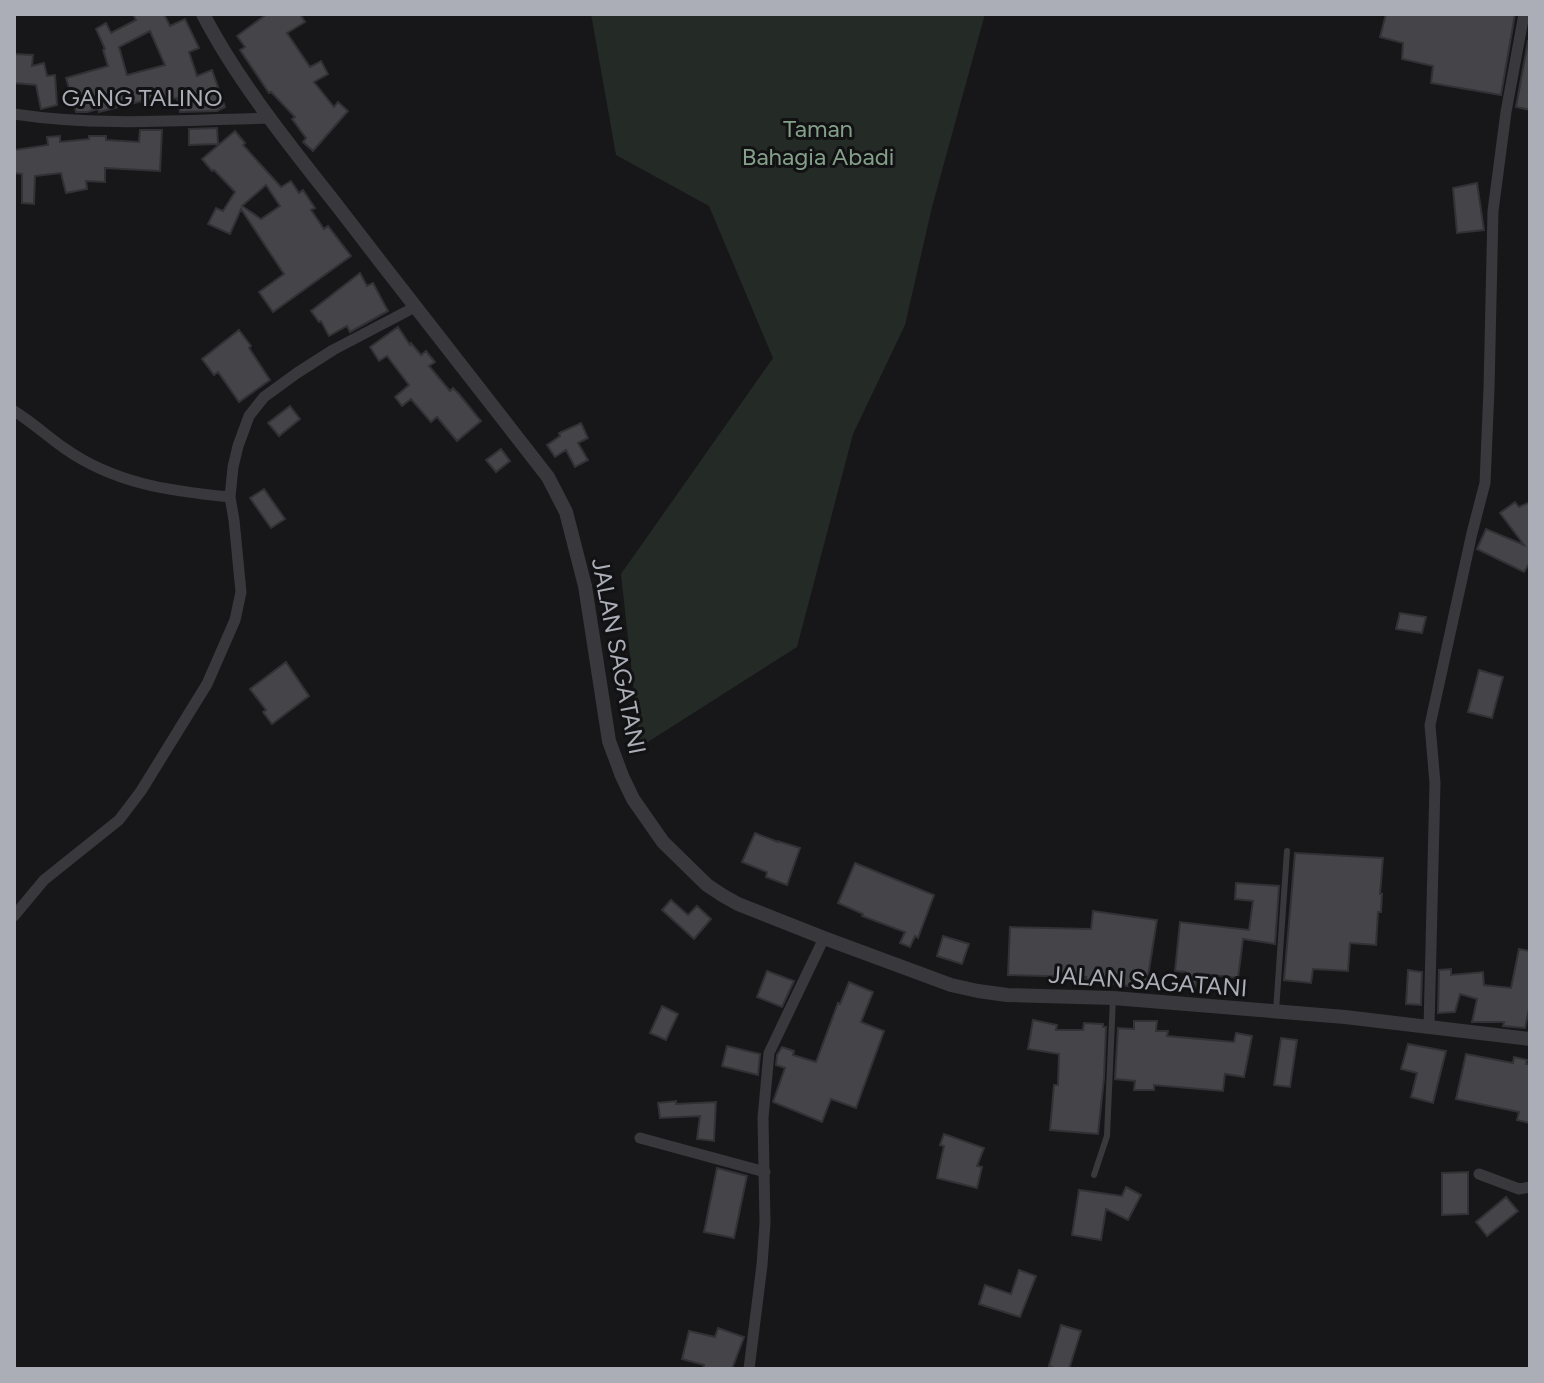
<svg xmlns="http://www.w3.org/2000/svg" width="1544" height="1383" font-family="Figtree,sans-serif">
  <rect width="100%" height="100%" fill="#171719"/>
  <path fill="#242a25" d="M591 14H985L932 207 905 325 853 434 797 647 640 747 621 574 773 358 709 206 616 155Z"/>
  <path fill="#454449" stroke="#323135" stroke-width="2" fill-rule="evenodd" d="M133 14H164L170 26 185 19 199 48 189 52 197 76 212 70 225 107 217 111 180 112 177 98 151 104 150 99 99 112 98 109 87 112H76L66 78 108 66 103 50 105 49 96 29 106 23 111 33 136 20ZM150 31 165 65 127 75 119 47Z
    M267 14H300L305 22 287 33 310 67 321 61 328 74 314 82 334 107 338 102 348 111 313 151 303 142 306 138 292 119 295 117 271 92 269 93 240 50 245 47 237 36Z
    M1386 14H1515L1501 95 1431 83 1433 66 1402 59 1403 43 1380 37Z
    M1528 41H1530V110L1516 107Z
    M14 54 33 55 32 66 44 63 47 76 55 75 57 105 41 109 36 85 14 83Z
    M217 128 218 144 189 145V129Z
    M140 130H162L160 171 105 168V182L86 181 87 189 66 193 61 173 35 176 34 204 22 203V174L14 173V150L48 145 47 137 60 136V142L89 139V136H106V140L139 142Z
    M235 131 245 143 243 145 281 187 291 181 299 193 303 190 315 208 311 210 324 229 328 226 351 256 273 312 259 292 284 274 241 209 230 234 208 224 216 208 223 211 235 192 214 170 212 171 202 159ZM266 185 280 206 261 219 242 206Z
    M1477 183 1484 230 1457 233 1453 188Z
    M360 273 367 286 373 283 388 311 350 332 347 326 329 336 321 321 319 322 311 311Z
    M398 327 410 345 411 343 421 355 426 351 435 362 429 366 450 391 453 388 459 394 481 421 457 441 437 417 431 422 411 399 402 406 395 397 409 385 387 356 379 361 370 347Z
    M239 330 251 346 249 348 270 380 239 402 218 372 214 375 202 359Z
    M290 406 300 419 279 436 268 423Z
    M581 423 588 438 578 443 588 460 575 467 566 450 555 457 547 445 560 436 559 433Z
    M501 449 510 461 496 472 486 460Z
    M264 489 285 519 271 528 250 498Z
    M1515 502 1519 507 1530 502V562L1524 572 1477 549 1486 529 1524 545 1500 513Z
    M1400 613 1426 617 1422 633 1396 629Z
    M286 662 309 696 272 724 263 712 266 710 250 689Z
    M1479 670 1503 677 1492 718 1468 712Z
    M755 833 778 842V841L800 848 787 885 766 877 767 872 742 862Z
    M1295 853 1383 858 1380 894H1382L1381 912H1378L1376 945 1350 943 1348 971 1313 969 1311 983 1284 980Z
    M855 863 934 895 918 938 915 936 910 947 900 943 905 932 862 916 863 914 838 903Z
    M1236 883 1279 886 1275 944 1243 939 1238 978 1197 973 1195 989 1183 987 1185 972 1175 971 1180 922 1249 930 1253 901 1235 899Z
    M671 900 688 915 697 906 711 919 694 939 662 910Z
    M1093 911 1157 920 1146 989 1085 979 1086 977 1008 975 1010 927 1091 929Z
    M943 936 969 944 962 964 937 956Z
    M1519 949 1530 951V1004L1525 1028 1503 1026 1504 1022H1472L1477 999 1460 994 1455 1012 1438 1013 1439 970 1451 969V975L1483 972 1484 985 1511 988Z
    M1408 970 1422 972 1421 1005 1406 1004Z
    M767 971 794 981 782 1007 757 997Z
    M849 982 873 992 861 1022 884 1031 856 1108 831 1099 822 1122 773 1102 785 1068 776 1065 777 1055 782 1047 794 1051 793 1055 816 1062 838 1003 840 1004Z
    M662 1006 678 1014 666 1040 650 1033Z
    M1033 1020 1057 1025 1056 1030H1083L1084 1023 1103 1024V1027H1106L1104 1078 1098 1134 1050 1130 1054 1085H1058L1059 1054 1028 1049Z
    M1134 1021H1157L1156 1031H1168L1167 1036 1234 1042 1236 1033 1252 1036 1244 1077 1225 1074 1223 1091 1154 1085V1090H1134L1135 1081 1115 1079 1118 1028 1134 1029Z
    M1281 1038 1297 1040 1290 1087 1274 1085Z
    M1408 1044 1446 1051 1433 1103 1411 1097 1417 1073 1401 1069Z
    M727 1046 760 1054 758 1075 722 1066Z
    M1466 1054 1513 1063 1514 1057 1527 1060 1526 1064H1530V1123L1517 1120 1519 1112 1456 1099Z
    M676 1101V1104L716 1102 714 1141 697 1139 700 1116 660 1118 658 1103Z
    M944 1134 984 1148 977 1166 982 1167 977 1188 937 1178 944 1146 940 1145Z
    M717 1168 747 1176 734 1238 704 1232Z
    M1468 1172V1214L1442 1215V1173Z
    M1126 1187 1141 1195 1128 1220 1106 1209 1101 1240 1072 1235 1079 1190 1122 1196Z
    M1506 1197 1518 1211 1487 1236 1476 1222Z
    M1019 1270 1036 1276 1020 1317 979 1304 985 1285 1011 1294Z
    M1061 1325 1081 1331 1069 1369H1057L1049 1366Z
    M718 1328 744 1337 732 1369H703L704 1365 682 1359 689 1331 715 1337Z"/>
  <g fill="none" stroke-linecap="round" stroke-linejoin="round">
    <path stroke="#39393d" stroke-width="6" d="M1276 1011 1287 851
      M1094 1175 1107 1136 1113 998"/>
    <path stroke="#39393d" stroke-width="11" d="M14 114C99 127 185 120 271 118
      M14 411C32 422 47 436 64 448 115 484 170 491 230 497
      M14 916 44 880 119 820 141 791 207 684 235 620 241 592 234 520 230 497 233 467 238 446 249 416 264 397 297 373 333 350 415 307
      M1429 1028 1435 783 1430 725 1472 533 1485 483 1489 389 1493 211 1506 112 1524 14
      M640 1138 765 1172
      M1479 1174 1519 1189 1530 1187
      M749 1369 762 1265 765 1223 763 1118 769 1053 824 938"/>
    <path stroke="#39393d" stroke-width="14" d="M203 14C238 82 292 148 339 208 408 298 478 387 548 477L566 512 585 586 609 741 622 776 633 799 663 842 707 885 722 895 738 904 824 938 951 985 978 991 1007 995 1113 998 1345 1017 1530 1039"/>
  </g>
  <g text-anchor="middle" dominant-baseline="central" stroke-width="6" stroke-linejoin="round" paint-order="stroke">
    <g font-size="24" fill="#abadb7" stroke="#121214">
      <text x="142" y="97">GANG TALINO</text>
      <text transform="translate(619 656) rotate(79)">JALAN SAGATANI</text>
      <text transform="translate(1148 981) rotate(4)">JALAN SAGATANI</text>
    </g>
    <g font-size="24" fill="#84a089" stroke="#121214">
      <text x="818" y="128">Taman<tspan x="818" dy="28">Bahagia Abadi</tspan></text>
    </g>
  </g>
  <rect width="1544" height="1383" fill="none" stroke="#abadb7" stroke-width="32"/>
</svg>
